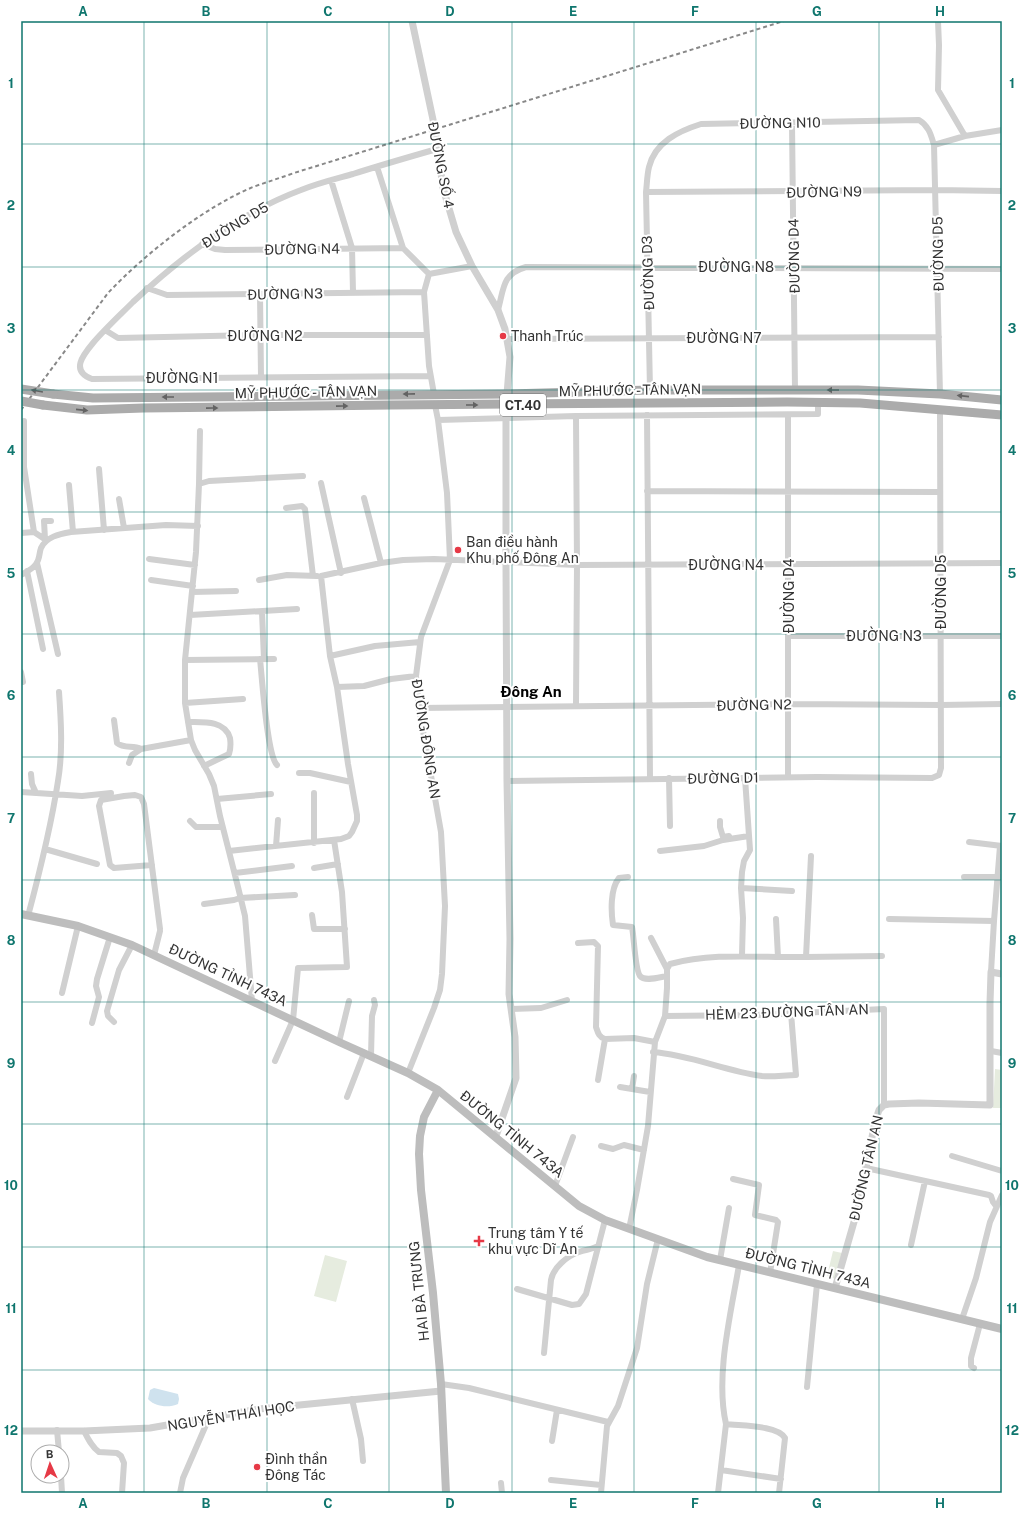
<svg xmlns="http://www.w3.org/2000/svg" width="1023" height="1514" font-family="'Public Sans',sans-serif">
  <rect width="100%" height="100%" fill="#fff"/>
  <path fill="#e6ecdf" d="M995 1069 1002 1070V1108H993Z
    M833 1251 842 1253 835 1279 827 1276Z
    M325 1255 347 1261 336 1302 314 1296Z"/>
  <path fill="#cfe2ee" d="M154 1388 178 1394 179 1399 178 1404C169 1408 155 1407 148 1399L150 1390Z"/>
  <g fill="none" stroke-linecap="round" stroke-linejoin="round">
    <path stroke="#d0d0d0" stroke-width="6" d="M938 21 939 45 938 90 965 136
      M792 123 795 390
      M934 145 965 136 1002 130
      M377 167 403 248 429 274
      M331 180 352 248 353 292
      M646 192 936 190 1002 191
      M202 244 215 249 225 250 403 248
      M147 288 167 295 424 292
      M260 294 261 377
      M498 310C504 288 502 274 526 267L1002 269
      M105 330 118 338 261 335H427
      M508 339 939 337
      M430 376 92 379C70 371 83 355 93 343 105 329 119 316 133 302 182 256 237 214 301 190 318 183 335 179 353 174 381 165 409 157 437 149
      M650 390 646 192C647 184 647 175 649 167 655 142 679 131 701 124L919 120C929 126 931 135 934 145L940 394
      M434 394 429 366 424 292 429 274 472 266
      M647 415 650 779
      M576 416 577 565 576 705
      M438 420 576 416 818 414V403
      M24 421V467L34 532
      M99 469 104 530
      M321 483 341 573
      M199 484 200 431
      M69 485 73 532
      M647 491 940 492
      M364 498 381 563
      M119 499 124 528
      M286 508 302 506 305 509 313 576
      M21 533 34 532 46 540
      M45 539 44 521H51
      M149 559 195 565
      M37 563 58 654
      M27 571 43 649
      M21 575C26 572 33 569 36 564 40 559 39 553 41 548 46 537 59 534 71 532L166 525 198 526
      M151 580 193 586
      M259 580 287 575 317 576
      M192 592 236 591
      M262 612 264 659
      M190 615 297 609
      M789 636H1002
      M330 656 375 646 420 642
      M260 659C262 677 267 756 277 765
      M185 660 274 659
      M21 672 23 682
      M337 687 364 686 391 679 416 676
      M185 703 243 699
      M419 708 789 704 941 705 1002 704
      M114 720 117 743C124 749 133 745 141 749
      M188 722C203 722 225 720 230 738 231 745 231 748 229 754L204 766
      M129 763 132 755 141 749 191 740
      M299 773H310L351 782
      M31 774 32 784 36 793
      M788 777V415
      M669 778 670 826
      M507 781 817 777 932 778 939 775 941 768 940 409
      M21 792 82 796 111 793
      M217 799 271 794
      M190 821 196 827H222
      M720 821V827L723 837 729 836
      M969 842 1002 846
      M314 843V793
      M276 846 278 820
      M45 849 97 864
      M229 851 341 839 349 836 352 832 357 821V815L348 764 337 687 330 656 321 576 381 563 403 560 434 559 577 565 1002 563
      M660 851 704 846 723 840 749 836
      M152 865 114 868 110 865 99 806 101 800 124 796 135 795 141 797 144 804 160 929
      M314 868 338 864
      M235 873 292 866
      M628 877 619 878C610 889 611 912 613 925L632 927C634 936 635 970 640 976 645 982 660 977 667 976
      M964 877H1002
      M741 888 742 872 744 861 750 850 745 778
      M204 904 234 900 240 898 295 895
      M312 915 314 929H345
      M28 916C40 871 51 827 58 781 63 752 61 720 59 692
      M776 919 778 957
      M889 919 994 921
      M651 938 667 969
      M578 943 594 942 598 946 596 1027C598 1033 599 1037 605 1039L634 1038 655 1042 648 1126 637 1190 629 1229
      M154 955 160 931
      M742 955 743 918 741 888 792 891
      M806 957 882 956
      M991 972 994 921 1000 846
      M62 993 78 926
      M252 1001 245 916 238 887 220 816 214 786 209 774 195 750 191 740 185 703V660L196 552 199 484 209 481 303 476
      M511 1009 541 1008 567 1000
      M665 1016 756 1015 884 1009V1105
      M114 1022 108 1016 107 1011 119 970 132 945
      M92 1023 99 997 96 986 97 979 110 937
      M339 1042 349 1001
      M655 1042 665 1016 667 988V969L670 964C715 952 761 958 806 957L811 856
      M991 1051 1002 1053
      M653 1052C691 1055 725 1071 762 1076 773 1077 785 1075 796 1075L791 1013
      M371 1056 372 1016 375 1005 374 1000
      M275 1061 293 1020 298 968 347 967 342 892 334 840
      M408 1073 434 1008 440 990 442 974 445 906 441 832 419 708 416 676 421 637 450 560 447 493 438 420 435 405
      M598 1080 605 1039
      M620 1087 650 1092
      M632 1089 634 1076
      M347 1097 364 1053
      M601 1146 613 1149 624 1145 644 1150
      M952 1156 1002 1171
      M866 1168 989 1195 991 1196 993 1202 996 1206
      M733 1179 759 1185 755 1215 776 1220 778 1222 770 1273
      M555 1186 573 1137
      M911 1245 925 1181
      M720 1260 729 1208
      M517 1289 572 1305 579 1304 586 1294 605 1220
      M962 1319 976 1278 990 1222 1002 1195
      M544 1353 551 1280C553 1268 567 1256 579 1252 586 1249 593 1250 599 1245
      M974 1368 971 1366V1358L980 1324
      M441 1384 469 1388 608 1422
      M807 1387 817 1284
      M352 1399 361 1439 363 1461
      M726 1424C740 1426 778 1425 785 1438L779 1493
      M57 1430 59 1452
      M84 1431C88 1439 92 1447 99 1452L117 1453 121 1456 124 1463 122 1493
      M552 1441 557 1410
      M721 1470 781 1479
      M61 1476 62 1493
      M551 1480 601 1485
      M501 1483 502 1493
      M180 1493 183 1478 209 1418
      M601 1493 607 1426 618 1406 637 1348 647 1284 658 1239
      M718 1493 726 1424C715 1376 731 1313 739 1265"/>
    <path stroke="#d0d0d0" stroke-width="7" d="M412 21 435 129 443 188 456 232 472 266 498 310 505 329 510 357 507 394
      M496 1136 516 1078 515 1037 509 994 510 939 507 781 506 563V405
      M835 1288 858 1208 875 1122 879 1110 884 1105 889 1104 919 1103 990 1105V1003L991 972 1002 974
      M21 1431H84L150 1428 259 1409 441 1391"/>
    <path stroke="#bdbdbd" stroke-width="8" d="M21 914 78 926 132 945 339 1042 408 1073 438 1090 579 1206 605 1220 707 1257 1002 1329
      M438 1090 424 1117 420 1136 419 1154 421 1190 433 1293 441 1384 446 1493"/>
    <path stroke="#ababab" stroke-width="9" d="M53 394 93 398 507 394 650 390H858L940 394 1002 400
      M43 405 87 410 143 408 391 405 787 402 860 403 1002 415"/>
    <path stroke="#888" stroke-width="2" stroke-dasharray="4 3" stroke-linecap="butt" d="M21 410 108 293C146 253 203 208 253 187 267 182 280 178 294 173L784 21"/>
    <path stroke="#ababab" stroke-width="9" d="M21 389 53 394
      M21 401 43 405"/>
  </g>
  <defs><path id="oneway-solid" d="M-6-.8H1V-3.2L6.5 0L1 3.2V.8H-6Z"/></defs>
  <g fill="#636363">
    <use href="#oneway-solid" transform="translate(833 390) rotate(180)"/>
    <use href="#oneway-solid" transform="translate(37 391) rotate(-170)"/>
    <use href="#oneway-solid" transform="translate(409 394) rotate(179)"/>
    <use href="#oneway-solid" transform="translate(963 396) rotate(-174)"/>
    <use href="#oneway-solid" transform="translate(168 397) rotate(180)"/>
    <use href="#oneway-solid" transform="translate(472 405)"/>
    <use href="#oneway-solid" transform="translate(342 406) rotate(-1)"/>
    <use href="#oneway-solid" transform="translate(212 408) rotate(-1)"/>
    <use href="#oneway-solid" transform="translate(82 410) rotate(6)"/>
  </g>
  <path fill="none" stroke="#0f766e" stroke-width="1" stroke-opacity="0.55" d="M144 21V1493M267 21V1493M389 21V1493M512 21V1493M634 21V1493M756 21V1493M879 21V1493M21 144H1002M21 267H1002M21 390H1002M21 512H1002M21 634H1002M21 757H1002M21 880H1002M21 1002H1002M21 1124H1002M21 1247H1002M21 1370H1002"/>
  <g fill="#e63946" stroke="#fff" stroke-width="1.5">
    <circle cx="503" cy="336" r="4"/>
    <circle cx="458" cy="550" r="4"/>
    <path d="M477 1235h4v4h4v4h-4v4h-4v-4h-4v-4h4z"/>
    <circle cx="257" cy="1467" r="4"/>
  </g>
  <g text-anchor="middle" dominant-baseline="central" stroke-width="4" stroke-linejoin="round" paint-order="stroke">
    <rect fill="#fff" stroke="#707070" stroke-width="1" x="500" y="394" width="46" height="22" rx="3"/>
    <g font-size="13" font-weight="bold" fill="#333">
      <text x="523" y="405">CT.40</text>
    </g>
    <g font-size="14" fill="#333" stroke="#fff">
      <text transform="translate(780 123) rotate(-1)">ĐƯỜNG N10</text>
      <text transform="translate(441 165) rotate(79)">ĐƯỜNG SỐ 4</text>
      <text transform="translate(824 192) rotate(-1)">ĐƯỜNG N9</text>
      <text transform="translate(235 225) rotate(-31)">ĐƯỜNG D5</text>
      <text transform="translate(302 249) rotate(-1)">ĐƯỜNG N4</text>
      <text transform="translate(938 254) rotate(-91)">ĐƯỜNG D5</text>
      <text transform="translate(794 256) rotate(-91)">ĐƯỜNG D4</text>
      <text x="736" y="267">ĐƯỜNG N8</text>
      <text transform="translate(648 273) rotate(-92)">ĐƯỜNG D3</text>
      <text transform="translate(285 294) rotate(-1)">ĐƯỜNG N3</text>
      <text x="265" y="336">ĐƯỜNG N2</text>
      <text x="724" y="338">ĐƯỜNG N7</text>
      <text x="182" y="378">ĐƯỜNG N1</text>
      <text transform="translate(630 390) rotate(-1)">MỸ PHƯỚC - TÂN VẠN</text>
      <text transform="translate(306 392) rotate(-1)">MỸ PHƯỚC - TÂN VẠN</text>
      <text x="726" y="565">ĐƯỜNG N4</text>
      <text transform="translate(941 592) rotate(-90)">ĐƯỜNG D5</text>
      <text transform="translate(789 596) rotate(-90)">ĐƯỜNG D4</text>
      <text x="884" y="636">ĐƯỜNG N3</text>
      <text transform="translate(754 705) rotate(-1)">ĐƯỜNG N2</text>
      <text transform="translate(426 739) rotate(81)">ĐƯỜNG ĐÔNG AN</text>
      <text transform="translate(723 778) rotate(-1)">ĐƯỜNG D1</text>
      <text transform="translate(228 975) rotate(25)">ĐƯỜNG TỈNH 743A</text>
      <text transform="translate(787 1012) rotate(-2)">HẺM 23 ĐƯỜNG TÂN AN</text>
      <text transform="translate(512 1134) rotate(39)">ĐƯỜNG TỈNH 743A</text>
      <text transform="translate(866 1168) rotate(-77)">ĐƯỜNG TÂN AN</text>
      <text transform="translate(808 1268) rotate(14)">ĐƯỜNG TỈNH 743A</text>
      <text transform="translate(419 1291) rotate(-96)">HAI BÀ TRƯNG</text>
      <text transform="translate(231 1416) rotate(-9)">NGUYỄN THÁI HỌC</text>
    </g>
    <g font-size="14" fill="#333" stroke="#fff" text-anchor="start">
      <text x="511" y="336">Thanh Trúc</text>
      <text x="466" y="542">Ban điều hành<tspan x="466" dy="16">Khu phố Đông An</tspan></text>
      <text x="488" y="1233">Trung tâm Y tế<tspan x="488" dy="16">khu vực Dĩ An</tspan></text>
      <text x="265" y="1459">Đình thần<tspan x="265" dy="16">Đông Tác</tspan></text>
    </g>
    <g font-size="15" font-weight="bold" fill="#000" stroke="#fff">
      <text x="531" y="691">Đông An</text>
    </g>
  </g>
  <rect width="1023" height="1514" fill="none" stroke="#ffffff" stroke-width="44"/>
  <g transform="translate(50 1464) rotate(357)"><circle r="19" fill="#ffffff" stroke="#adadad"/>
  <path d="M0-3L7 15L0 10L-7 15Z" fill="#e63946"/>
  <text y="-6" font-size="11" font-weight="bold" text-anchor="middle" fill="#333333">B</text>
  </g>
  <rect x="22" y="22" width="979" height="1470" fill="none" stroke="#0f766e" stroke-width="1.5"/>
  <g font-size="13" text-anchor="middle" font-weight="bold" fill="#0f766e">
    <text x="83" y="16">A</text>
    <text x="206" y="16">B</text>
    <text x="328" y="16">C</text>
    <text x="450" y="16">D</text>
    <text x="573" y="16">E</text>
    <text x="695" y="16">F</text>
    <text x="817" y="16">G</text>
    <text x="940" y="16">H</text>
    <text x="11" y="88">1</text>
    <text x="1012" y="88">1</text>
    <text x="11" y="210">2</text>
    <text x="1012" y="210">2</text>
    <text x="11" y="333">3</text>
    <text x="1012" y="333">3</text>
    <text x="11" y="455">4</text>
    <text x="1012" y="455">4</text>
    <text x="11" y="578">5</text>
    <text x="1012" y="578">5</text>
    <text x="11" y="700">6</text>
    <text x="1012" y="700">6</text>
    <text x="11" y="823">7</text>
    <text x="1012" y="823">7</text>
    <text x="11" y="945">8</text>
    <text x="1012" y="945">8</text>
    <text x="11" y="1068">9</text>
    <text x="1012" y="1068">9</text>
    <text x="11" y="1190">10</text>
    <text x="1012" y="1190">10</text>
    <text x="11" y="1313">11</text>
    <text x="1012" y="1313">11</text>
    <text x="11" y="1435">12</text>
    <text x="1012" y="1435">12</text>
    <text x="83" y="1508">A</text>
    <text x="206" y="1508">B</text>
    <text x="328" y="1508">C</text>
    <text x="450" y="1508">D</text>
    <text x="573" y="1508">E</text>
    <text x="695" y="1508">F</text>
    <text x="817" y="1508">G</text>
    <text x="940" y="1508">H</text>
  </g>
</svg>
